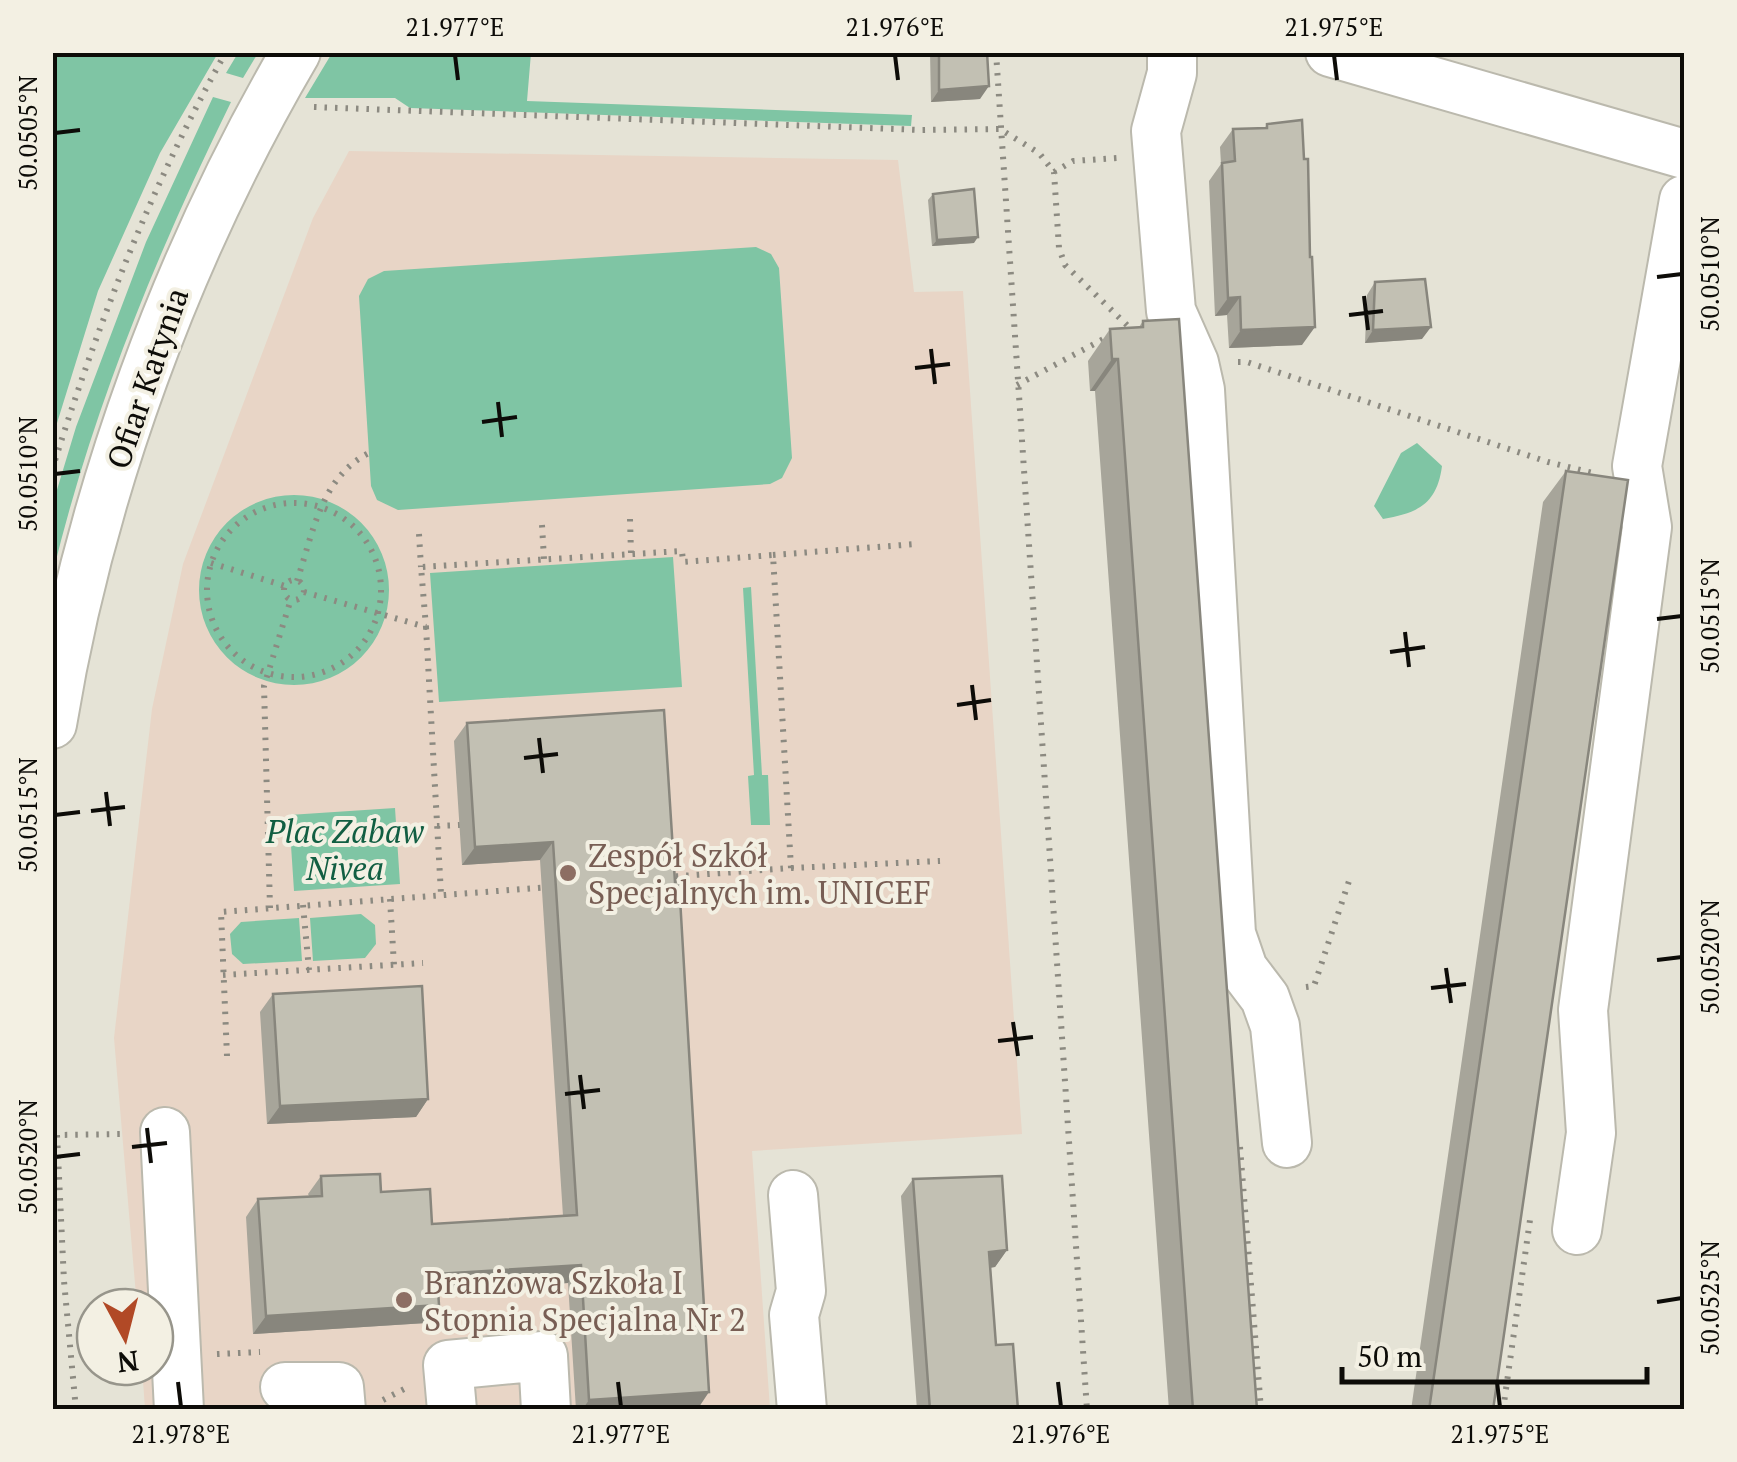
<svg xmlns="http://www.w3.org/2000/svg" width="1737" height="1462" font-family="'PT Serif',serif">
  <rect width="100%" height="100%" fill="#e5e3d6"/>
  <path fill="#e8d5c6" d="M349 151 898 160 914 292 963 291 1022 1134 752 1151 770 1409H145L142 1367H155V1307H137L114 1038 152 709 183 564 313 218Z"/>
  <path fill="#7fc5a4" d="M52 53H218L160 153 98 291 53 436Z
    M238 53H258L243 78 226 73Z
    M531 53 527 101 912 115 911 126 410 108 395 98H305L332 53Z
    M213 97 231 102C157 253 93 408 53 572V503L76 427 146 242Z
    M756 247 771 254 779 268 792 458 782 478 770 484 398 510 377 500 371 486 359 296 368 279 384 271Z
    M1417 443 1442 466C1437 504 1418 513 1383 519L1374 506 1401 453Z
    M199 590a95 95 0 1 1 190 0a95 95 0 1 1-190 0Z
    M673 557 682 687 439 702 430 573Z
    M751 587 762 775H768L770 825H751L748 776 754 775 743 588Z
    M395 808 400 884 294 891 289 815Z
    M361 914 375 925 376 944 365 958 313 961 310 918Z
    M299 918 302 961 243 964 232 954 230 934 241 922Z"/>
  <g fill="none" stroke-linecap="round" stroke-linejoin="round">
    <g stroke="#bbb9ad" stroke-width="52">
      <path id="minor" d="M1172 52V73L1156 131 1171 311 1194 363 1200 390 1231 934 1243 969 1265 998 1275 1026 1287 1143
        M1330 52 1684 154
        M52 724C90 492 177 255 296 52
        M165 1132 179 1410
        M793 1195 801 1291 794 1315 802 1410
        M1577 1230 1591 1133 1583 1010 1647 527 1637 466 1684 200
        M285 1387H339L341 1410
        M452 1410 448 1365 543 1356 546 1410"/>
    </g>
    <path stroke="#8c8a81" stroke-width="6" stroke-dasharray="2.5 8" stroke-linecap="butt" d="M996 52 1087 1410
      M314 107 921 130 1000 129 1039 153 1054 172 1059 248 1065 265 1131 329
      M1054 172 1073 161 1117 158
      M1238 362H1247L1548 462 1593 473
      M1017 385 1111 335
      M52 470C97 326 152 183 226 52
      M207 590a87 87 0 1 1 174 0a87 87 0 1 1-174 0Z
      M630 519 631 553
      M542 525 544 559
      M419 534 421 567
      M773 555 916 544
      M211 563 285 586
      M284 590a10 10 0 1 1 20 0a10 10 0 1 1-20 0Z
      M297 581C313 533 321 477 369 453
      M304 592 426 627 421 567 682 551 683 562 773 555 791 868 667 877
      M426 627 441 894
      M437 826 460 825
      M791 868 940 861
      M390 899 394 965
      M303 905 309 970
      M270 908 264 686 291 599
      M223 975 423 963
      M1306 987 1314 986 1351 875
      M227 1056 221 912 550 887
      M1240 1147 1261 1410
      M217 1354 260 1352
      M383 1400 408 1387
      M76 1410 64 1281 57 1135 125 1134
      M1503 1410 1530 1220"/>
    <use href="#minor" stroke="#fff" stroke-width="48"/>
  </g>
  <path fill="#a7a59a" d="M930 52H987L980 99 931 102Z
    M1267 124 1302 345 1229 348 1227 315 1215 316 1209 181 1221 164 1220 147 1233 129 1265 128Z
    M933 194 974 243 932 246 928 200Z
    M1375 282 1422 339 1365 343 1367 295Z
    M1143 321 1257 1410H1169L1095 391H1090L1088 361 1110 329 1139 327Z
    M1566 471 1493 1410H1411L1543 502Z
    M664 710 697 1410H576L568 1283 438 1292 426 1323 253 1334 246 1217 258 1199 309 1196 308 1194 321 1176 381 1192 432 1224 563 1216 540 860 462 865 454 741 467 723Z
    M273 994 428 1099 416 1117 267 1124 260 1012Z
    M913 1179 1007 1250 995 1267 990 1268 996 1345 1018 1410H917L901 1196Z"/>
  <path fill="#88867d" d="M989 86 980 99 931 102 939 90Z
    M978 237 974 243 932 246 937 240Z
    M1240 297 1227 315 1215 316 1228 298Z
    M1315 327 1302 345 1229 348 1241 330Z
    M1431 327 1422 339 1365 343 1373 330Z
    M1112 359H1118L1095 391H1090Z
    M553 842 540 860 462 865 475 847Z
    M428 1099 416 1117 267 1124 280 1106Z
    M1007 1250 995 1267 977 1269 989 1252Z
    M581 1265 568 1283 424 1292 437 1274Z
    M439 1305 426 1323 253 1334 266 1316Z
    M709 1392 697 1410H582L589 1400Z"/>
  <path fill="#c2c0b3" stroke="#88867d" stroke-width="2.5" d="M939 52H987L989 86 939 90Z
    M1302 120 1304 159H1308L1310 257H1312L1315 327 1241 330 1240 297 1228 298 1222 163 1235 161 1233 129 1267 128V124Z
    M974 189 978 237 937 240 933 194Z
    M1425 279 1431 327 1373 330 1375 282Z
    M1179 319 1257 1410H1193L1118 359H1112L1110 329 1143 327V321Z
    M1566 471 1628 480 1493 1410H1429Z
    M664 710 675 882 679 881 709 1392 589 1400 581 1265 437 1274 439 1305 266 1316 258 1199 322 1196 321 1176 380 1174 381 1192 430 1189 432 1224 577 1215 553 842 475 847 467 723Z
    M422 986 428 1099 280 1106 273 994Z
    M1002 1176 1007 1250 989 1252 996 1345 1013 1344 1018 1410H930L913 1179Z"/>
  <path fill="none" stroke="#0d0c08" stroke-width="4" d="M455 55 458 80M895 55 898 80M1334 55 1337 80M55 133 80 130M1657 277 1682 274M1364 296 1368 330M1349 315 1383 311M931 349 935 384M915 368 950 364M498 402 502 437M482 422 517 417M55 474 80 471M1657 619 1682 616M1405 632 1409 667M1390 652 1425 647M972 685 976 720M957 705 991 700M539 738 543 773M524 758 558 754M106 792 110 826M91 811 125 807M55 815 80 812M1657 960 1682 957M1446 968 1451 1003M1431 988 1466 984M1013 1022 1018 1056M998 1041 1033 1037M580 1075 584 1109M565 1094 600 1090M147 1128 151 1163M132 1147 167 1143M55 1157 80 1154M1657 1302 1682 1298M178 1382 181 1407M618 1382 621 1407M1058 1382 1061 1407M1497 1382 1500 1407"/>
  <g fill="#8d6e63" stroke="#f3f0e3" stroke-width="4">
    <circle cx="568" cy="873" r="10"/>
    <circle cx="404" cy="1300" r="10"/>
  </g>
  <g text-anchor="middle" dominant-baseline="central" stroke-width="8" stroke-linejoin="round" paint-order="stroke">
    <g font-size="32" fill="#0d0c08" stroke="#f3f0e3">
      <text transform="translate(147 378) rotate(-71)">Ofiar Katynia</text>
    </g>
    <g font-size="32" font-style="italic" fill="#115e42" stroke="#f3f0e3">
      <text x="345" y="831">Plac Zabaw<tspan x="345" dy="37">Nivea</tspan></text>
    </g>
    <g font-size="32" fill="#785e54" stroke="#f3f0e3" text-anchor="start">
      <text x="588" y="855">Zespół Szkół<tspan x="588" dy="37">Specjalnych im. UNICEF</tspan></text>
      <text x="424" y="1282">Branżowa Szkoła I<tspan x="424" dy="37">Stopnia Specjalna Nr 2</tspan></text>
    </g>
  </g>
  <rect width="1737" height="1462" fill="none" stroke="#f3f0e3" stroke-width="110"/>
  <g transform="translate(125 1337) rotate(173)"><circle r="48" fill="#f3f0e3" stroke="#97958b" stroke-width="2.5"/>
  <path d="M0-8L18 38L0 25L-18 38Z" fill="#b14926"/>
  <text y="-15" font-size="28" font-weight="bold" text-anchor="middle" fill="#0d0c08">N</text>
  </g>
  <path d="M1342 1367v15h305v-15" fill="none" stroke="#0d0c08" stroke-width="5"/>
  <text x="1357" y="1367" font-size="30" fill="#0d0c08" stroke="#f3f0e3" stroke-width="8" paint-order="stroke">50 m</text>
  <rect x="55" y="55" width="1627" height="1352" fill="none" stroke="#0d0c08" stroke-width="4"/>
  <g font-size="25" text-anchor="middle" fill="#0d0c08">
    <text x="455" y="36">21.977°E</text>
    <text x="895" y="36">21.976°E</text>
    <text x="1334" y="36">21.975°E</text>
    <text transform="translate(28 133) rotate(-90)" y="9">50.0505°N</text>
    <text transform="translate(1710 274) rotate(-90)" y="9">50.0510°N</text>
    <text transform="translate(28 474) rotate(-90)" y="9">50.0510°N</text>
    <text transform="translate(1710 616) rotate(-90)" y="9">50.0515°N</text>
    <text transform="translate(28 815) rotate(-90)" y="9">50.0515°N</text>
    <text transform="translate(1710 957) rotate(-90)" y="9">50.0520°N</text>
    <text transform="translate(28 1157) rotate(-90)" y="9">50.0520°N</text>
    <text transform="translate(1710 1298) rotate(-90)" y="9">50.0525°N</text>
    <text x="181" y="1443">21.978°E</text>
    <text x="621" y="1443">21.977°E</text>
    <text x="1061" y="1443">21.976°E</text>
    <text x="1500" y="1443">21.975°E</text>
  </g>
</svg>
